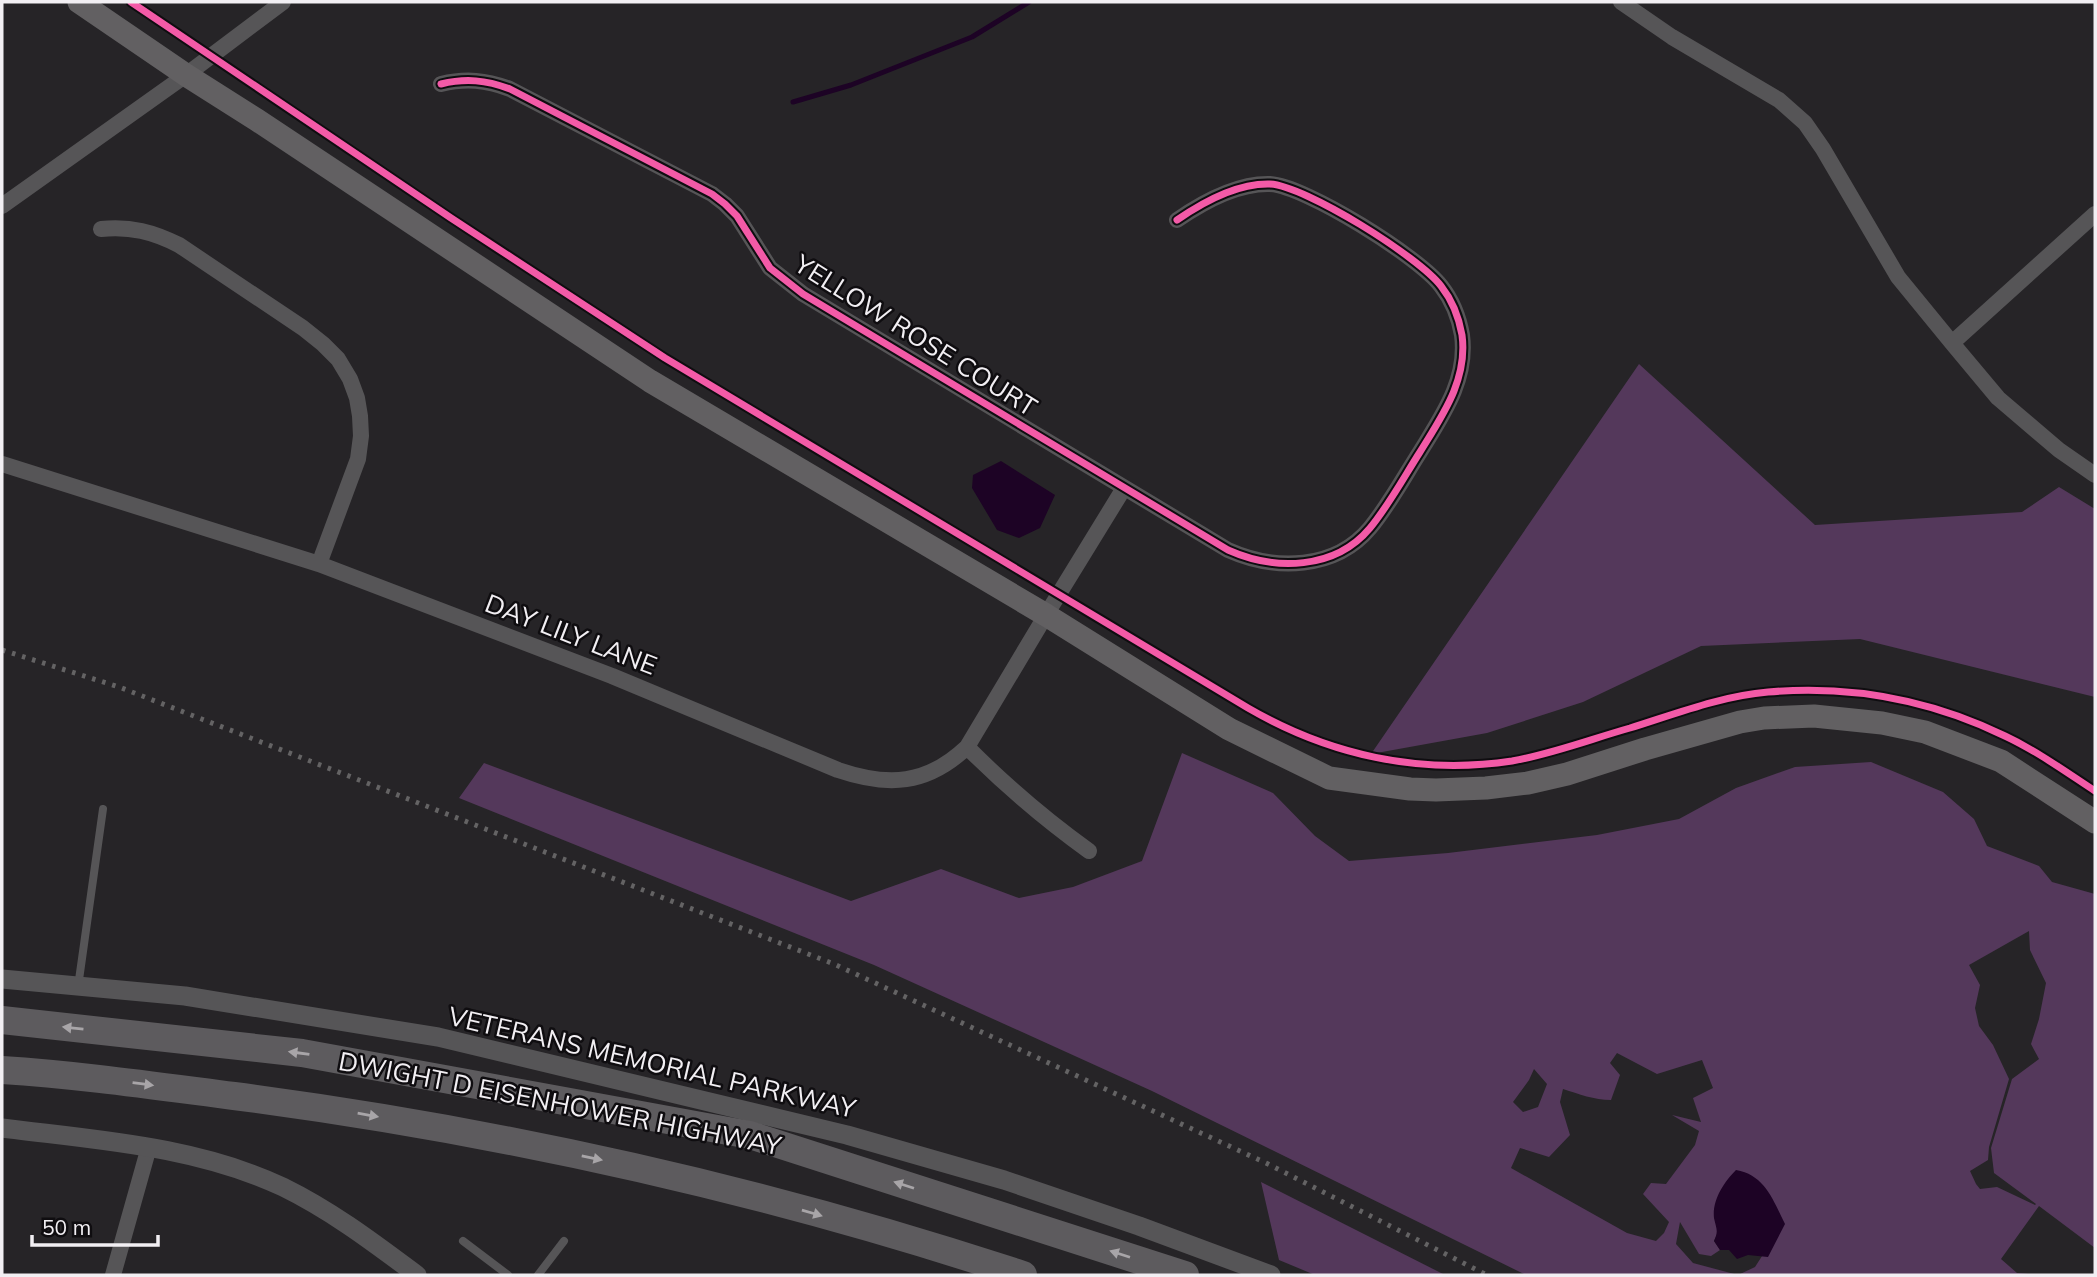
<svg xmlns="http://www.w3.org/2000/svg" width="2097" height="1277" font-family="Mulish,sans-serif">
  <rect width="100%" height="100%" fill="#262427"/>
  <path fill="#54385b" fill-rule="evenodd" d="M1639 364 1815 525 2022 512 2059 487 2095 509V697L1860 639 1701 646 1583 702 1487 733 1371 754Z
    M1182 753 1273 793 1315 836 1349 861 1448 853 1597 835 1679 819 1736 788 1795 767 1871 762 1943 792 1974 819 1987 846 2039 866 2052 882 2095 894V1248L2039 1206 2001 1259 2017 1273 2041 1275H1526L1152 1091 874 965 459 798 484 763 851 901 941 869 1019 898 1073 887 1142 861ZM2029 931 2030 950 2046 983 2039 1019 2031 1044 2039 1059 2012 1079 1991 1148 1994 1173 2036 1204 2035 1205 1997 1187 1980 1189 1976 1184 1970 1171 1988 1160 1989 1147 2009 1079 1993 1045 1979 1026 1975 1008 1980 985 1969 965ZM1617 1053 1657 1074 1702 1060 1713 1088 1693 1098 1701 1122 1672 1115 1699 1131 1695 1145 1666 1184 1651 1183 1643 1194 1669 1222 1664 1233 1656 1241 1627 1233 1511 1168 1520 1148 1549 1157 1570 1135 1560 1102 1563 1089C1579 1094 1594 1100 1611 1100L1620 1075 1610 1063ZM1534 1069 1547 1084 1538 1107 1523 1112 1513 1102 1529 1080ZM1714 1215 1764 1253 1755 1267 1738 1275 1693 1263 1676 1244 1680 1222 1699 1254 1711 1256 1720 1250 1714 1241 1718 1232Z
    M1261 1182 1445 1275H1315L1279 1260Z"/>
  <path fill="#1d0325" d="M1001 461 1055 495 1040 528 1019 538 997 530 972 488 973 475Z
    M1736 1170C1765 1175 1773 1200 1785 1224L1768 1257 1748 1255 1737 1259 1729 1250H1720L1714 1241C1719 1231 1716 1228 1714 1218 1712 1200 1724 1182 1736 1170Z"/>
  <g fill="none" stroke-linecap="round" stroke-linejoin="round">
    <path stroke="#1d0325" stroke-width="5" d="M793 102 851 85 972 37 1029 2"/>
    <path stroke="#565557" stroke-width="8" d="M78 987 103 809
      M463 1241 508 1275
      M538 1275 564 1241"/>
    <path stroke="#565557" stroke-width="16" d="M1621 2 1672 37 1779 100 1805 123 1823 149 1898 277 1952 343 1998 398 2059 450 2095 475
      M441 84C466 78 486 80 510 89L712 194 725 204 737 216 770 268 803 294 1228 550C1275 571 1335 570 1370 528 1389 505 1404 477 1420 452 1442 416 1468 380 1462 335 1459 318 1452 300 1441 286 1419 257 1306 186 1270 184 1237 183 1203 202 1177 220
      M2 206 186 75 283 2
      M101 229C131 226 153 232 179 245L303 328 323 344 338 359 350 379 357 398 360 416 361 436 358 459 319 564
      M1952 343 2095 214
      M2 464 319 564 612 676 838 770C888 787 927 785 967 747L1046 615 1124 488
      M967 747C1007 787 1043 818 1089 851
      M113 1275 149 1147"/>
    <path stroke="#565557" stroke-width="19" d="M2 979 185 996 438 1037 847 1135 1004 1180 1139 1226 1271 1275
      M2 1128C96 1140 196 1146 283 1187 332 1211 374 1243 417 1275"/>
    <path stroke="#626062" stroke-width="23" d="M79 2 186 75 257 120 650 381 1046 615 1229 729 1329 778 1410 789 1436 790 1486 788 1528 783 1567 774 1645 749 1740 722 1764 718 1814 716 1882 723 1925 732 2001 761 2095 822"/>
    <path stroke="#5d5b5e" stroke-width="28" d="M2 1020 302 1053 750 1135 1185 1275
      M2 1070C80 1075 156 1086 234 1096 502 1131 766 1190 1023 1275"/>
    <path stroke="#646364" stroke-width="5" stroke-dasharray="3.5 7" stroke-linecap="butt" d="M2 650 119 687 834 964 1266 1163 1487 1275"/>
    <g stroke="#0f0d10" stroke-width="11">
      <path id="cycleway" d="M131 2 451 218 665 358 1248 708C1329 755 1419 775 1512 761 1552 754 1591 739 1630 728 1675 714 1721 696 1768 692 1850 685 1931 700 2005 736 2037 751 2066 772 2095 791
        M441 84C466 78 486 80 510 89L712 194 725 204 737 216 770 268 803 294 1228 550C1275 571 1335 570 1370 528 1389 505 1404 477 1420 452 1442 416 1468 380 1462 335 1459 318 1452 300 1441 286 1419 257 1306 186 1270 184 1237 183 1203 202 1177 220"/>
    </g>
    <use href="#cycleway" stroke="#f35aa7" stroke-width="7"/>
  </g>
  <defs><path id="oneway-solid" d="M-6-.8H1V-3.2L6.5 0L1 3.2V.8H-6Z" transform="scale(1.75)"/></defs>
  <g fill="#a8a5a8">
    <use href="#oneway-solid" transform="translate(73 1028) rotate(-174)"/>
    <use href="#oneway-solid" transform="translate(299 1053) rotate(-172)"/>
    <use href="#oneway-solid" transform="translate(143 1084) rotate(7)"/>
    <use href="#oneway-solid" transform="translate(368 1115) rotate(10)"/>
    <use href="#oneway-solid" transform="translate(592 1158) rotate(12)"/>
    <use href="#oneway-solid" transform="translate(904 1185) rotate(-162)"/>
    <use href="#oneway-solid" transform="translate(812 1213) rotate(16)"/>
    <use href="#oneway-solid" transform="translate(1120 1254) rotate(-162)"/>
  </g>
  <g text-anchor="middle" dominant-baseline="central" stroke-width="5" stroke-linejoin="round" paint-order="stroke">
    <g font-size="26" fill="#f2eff3" stroke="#0f0d10">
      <text transform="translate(916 335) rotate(32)">YELLOW ROSE COURT</text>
      <text transform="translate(571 634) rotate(21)">DAY LILY LANE</text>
      <text transform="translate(652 1062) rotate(13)">VETERANS MEMORIAL PARKWAY</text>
      <text transform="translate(560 1103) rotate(11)">DWIGHT D EISENHOWER HIGHWAY</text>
    </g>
  </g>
  <rect width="2097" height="1277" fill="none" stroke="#f2eff3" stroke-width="7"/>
  <path d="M32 1235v10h126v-10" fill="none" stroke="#f2eff3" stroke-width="3.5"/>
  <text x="42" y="1235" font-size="21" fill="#f2eff3" stroke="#0f0d10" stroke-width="5" paint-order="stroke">50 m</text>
</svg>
